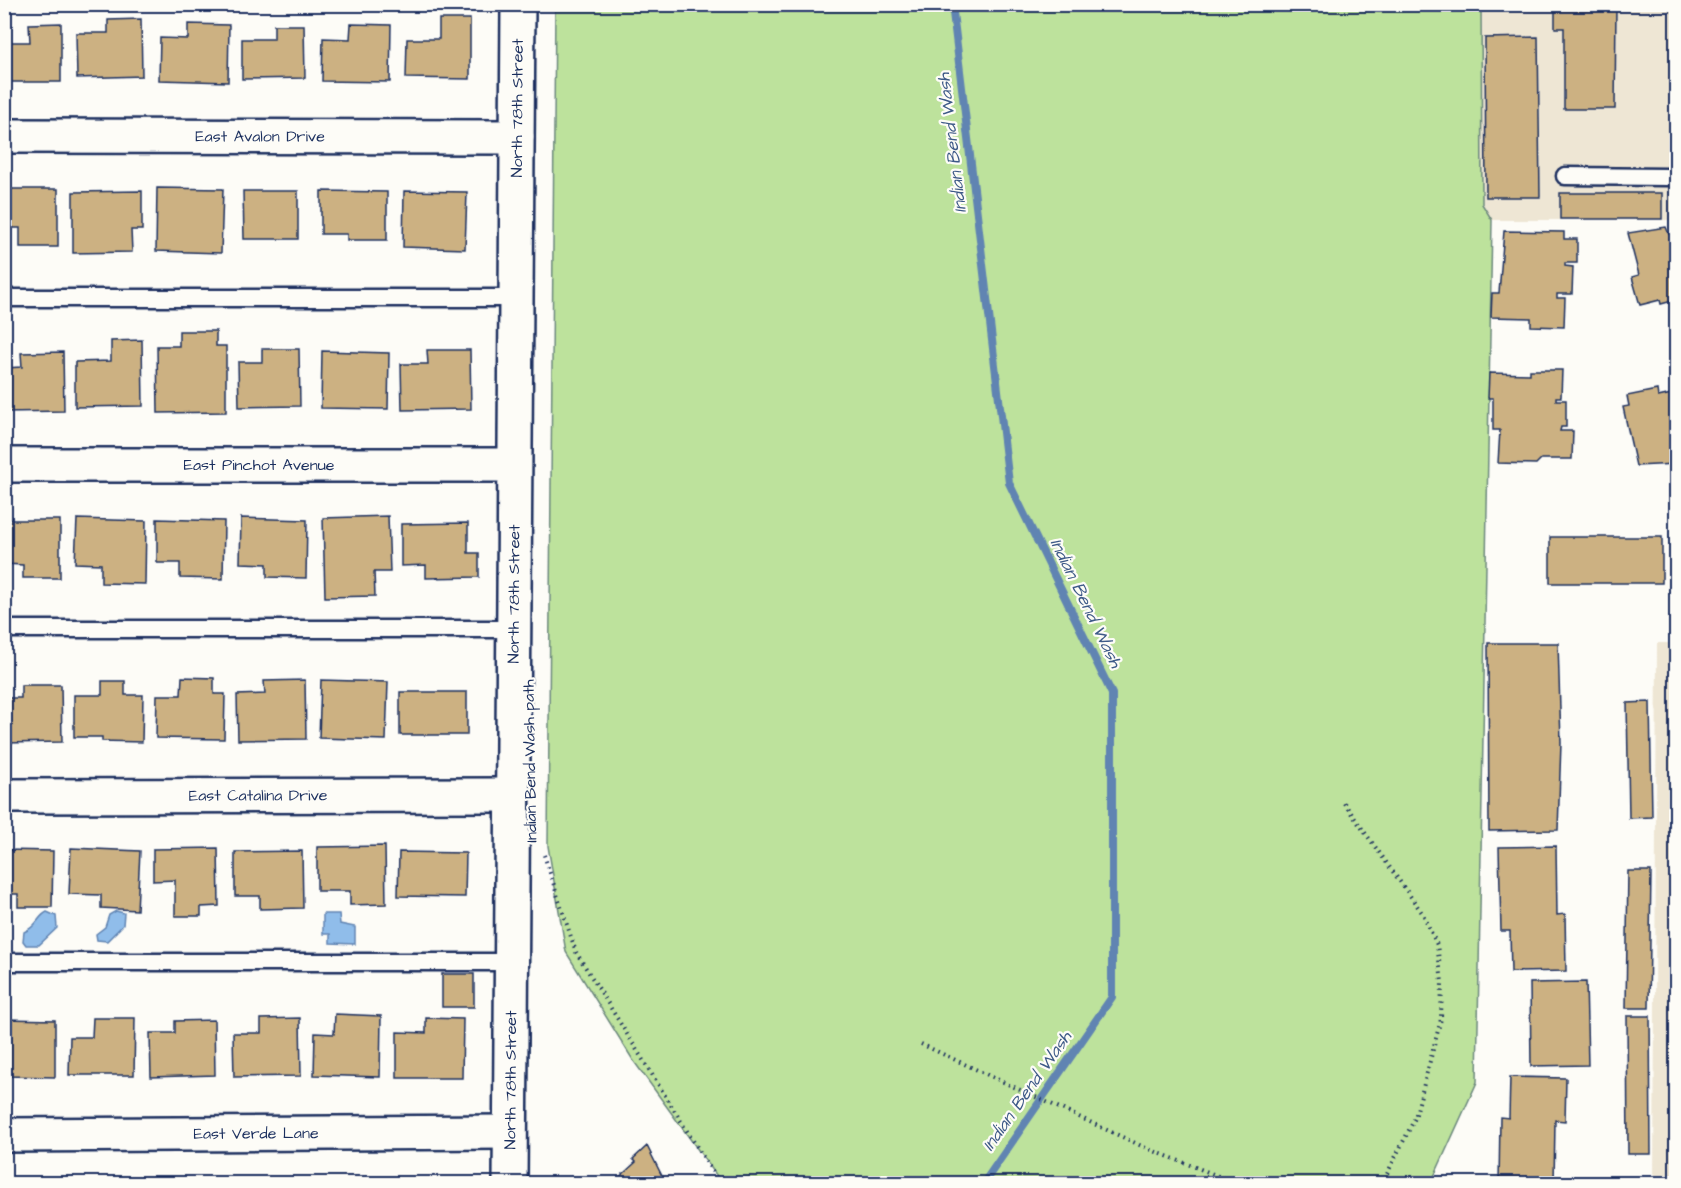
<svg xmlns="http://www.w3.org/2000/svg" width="1681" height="1188" font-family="'Architects Daughter',sans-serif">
  <rect width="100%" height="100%" fill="#fdfcf7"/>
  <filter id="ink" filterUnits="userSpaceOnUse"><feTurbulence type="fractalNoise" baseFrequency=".0167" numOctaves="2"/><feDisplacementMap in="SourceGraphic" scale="12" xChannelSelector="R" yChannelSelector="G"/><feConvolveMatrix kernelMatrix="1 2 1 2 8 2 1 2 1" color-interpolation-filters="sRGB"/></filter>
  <g filter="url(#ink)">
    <path fill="#eee6d4" d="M1481 5H1676V220H1492L1482 204Z
      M1657 643H1676V1184L1654 1183Z"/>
    <path fill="#bde29c" stroke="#6c887d" stroke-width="1.5" d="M555 5H1481L1482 204 1492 220 1477 1082 1431 1183H722L633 1060 566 952 548 846Z"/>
    <path fill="#90bdea" stroke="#6184b2" stroke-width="1.5" d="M116 911 124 913 123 925 107 941 97 940 96 934 105 927 109 915Z
      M47 912 56 916 57 928 39 945H26L23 941 24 932C38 926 37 917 47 912Z
      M323 914H339L340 924 355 927V944L330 943V934H323Z"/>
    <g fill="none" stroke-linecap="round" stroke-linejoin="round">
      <path stroke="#6184b2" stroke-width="8" d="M952 4 1009 483 1112 694V997L983 1184"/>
    </g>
    <path fill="#ccb182" stroke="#1b2f5e" stroke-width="1.5" d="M1555 4H1616L1615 109H1564V28H1555Z
      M141 19 142 76 77 78 76 33H108V20Z
      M439 19H470V79L406 78 407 39H439Z
      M61 23V82H4V42H30L29 24Z
      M188 24 229 25 228 82 159 80 160 38 188 39Z
      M351 24 391 25 390 82 322 81 323 38 350 39Z
      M274 25H304L305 78 242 79V39H274Z
      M1538 37 1540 197H1486L1485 38Z
      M157 188 223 189 221 253 156 251Z
      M4 189H58V247H20V228H4Z
      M142 191V230H131L132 252 73 253V192Z
      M243 191H298V239H244Z
      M321 191 387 192V240H347V234H321Z
      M404 191 467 192 465 249 403 247Z
      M1560 193H1662V219H1560Z
      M1666 227 1669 234 1676 232V300L1661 304 1660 300 1640 305 1632 277 1639 275 1628 233Z
      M1504 231 1564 232V239H1577V263H1565V266L1573 267 1572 294H1557V298H1565L1564 327 1531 326V318L1491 317 1492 293H1499Z
      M179 331H216V346H226V412L158 413 157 346H179Z
      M142 340 143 406 75 407V362L111 361V341Z
      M262 349H299L300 406 239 407 238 362H262Z
      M427 350H470L471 409 402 410 401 364H428Z
      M322 351 389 353 388 409 321 408Z
      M63 352 64 411 4 412V368L22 367 21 353Z
      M1530 370H1562L1561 397H1556V400H1566V427H1561L1560 431H1573L1572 459H1541L1536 464 1498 463 1500 430H1493V398H1488L1489 373 1530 374Z
      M1657 390 1658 397 1676 393V464L1636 466 1623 407 1629 406 1627 396Z
      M388 516 390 572H374L375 596 325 597 323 518Z
      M241 518 307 520 306 578 267 577V564L240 563Z
      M77 519 146 521 145 584 101 583V564L75 563Z
      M157 519 224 521 223 579 180 578V563H157Z
      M4 520H60V578H23V565L4 564Z
      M468 523V553H479V577L426 578V565L401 566V524Z
      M1550 537H1662V583H1550Z
      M1488 643H1558L1561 743 1558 830 1489 831Z
      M182 677 214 678V694H225L224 739 156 738 157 695H181Z
      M305 680 306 739 238 740 237 695 265 694 264 681Z
      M321 680 388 682 386 740 319 738Z
      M102 681H125V695H143L142 742 102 741V737H74V695H102Z
      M21 685H61L62 742 4 743V698H21Z
      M400 692H467V735H400Z
      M1650 702 1652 817 1629 818 1627 703Z
      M385 846 386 904 350 905V891H317V847Z
      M1556 846 1557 915 1565 914 1566 971 1511 972 1510 931H1501L1499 847Z
      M71 848 140 851 137 910 101 908V895L69 894Z
      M218 848 219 906 201 907V916H175V880L153 881V849Z
      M4 850 53 851 52 907H18V894H4Z
      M302 851 303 908 260 909V896H235V852Z
      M399 852 466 853 465 897 398 896Z
      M1628 871H1651L1649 1008H1626Z
      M442 974H474V1007H442Z
      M1586 982 1588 1065 1531 1066 1530 983Z
      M335 1014 381 1016 380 1077 314 1075 315 1033 334 1034Z
      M1627 1016H1650L1651 1154H1628Z
      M93 1018H135L134 1075H69L70 1037H92Z
      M300 1018 301 1076 234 1077 233 1033H261V1019Z
      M426 1018 463 1019 462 1078H397V1032L426 1033Z
      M4 1019 55 1020V1077L4 1076Z
      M214 1020 215 1075 151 1077 150 1033H175V1021Z
      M1510 1077 1566 1078 1565 1121 1555 1120 1554 1184H1499L1500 1117 1509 1118Z
      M647 1146 666 1184H612L636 1162 633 1159Z"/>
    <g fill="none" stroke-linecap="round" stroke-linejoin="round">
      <g stroke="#1b2f5e" stroke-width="21">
        <path id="service" d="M1565 176 1668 177
          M4 298H515
          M4 629H512
          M4 962H510"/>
      </g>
      <g stroke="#1b2f5e" stroke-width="38">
        <g id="minor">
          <path id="s1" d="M4 136 517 137"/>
          <path id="s2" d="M4 465H513"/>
          <path id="s3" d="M4 796 511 795"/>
          <path id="s4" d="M4 1135 508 1132"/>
          <path id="s5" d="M510 1184 518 4"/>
        </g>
      </g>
      <path stroke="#1b2f5e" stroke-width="4" stroke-dasharray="1.5 4.5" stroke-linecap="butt" d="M1344 803 1423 914 1437 945 1442 982 1441 1019 1415 1118 1382 1184
        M544 855 576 952 720 1184
        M921 1044 1146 1148 1239 1184"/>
      <use href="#service" stroke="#fdfcf7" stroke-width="16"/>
      <use href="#minor" stroke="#fdfcf7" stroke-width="33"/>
    </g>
  </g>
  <g text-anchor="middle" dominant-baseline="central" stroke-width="4.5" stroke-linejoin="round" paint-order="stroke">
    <g font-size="16" fill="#1b2f5e" stroke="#fdfcf7">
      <text stroke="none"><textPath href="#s5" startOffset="1076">North 78th Street</textPath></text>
      <text stroke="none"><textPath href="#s1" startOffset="256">East Avalon Drive</textPath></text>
      <text stroke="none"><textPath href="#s2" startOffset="255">East Pinchot Avenue</textPath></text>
      <text stroke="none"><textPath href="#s5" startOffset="590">North 78th Street</textPath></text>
      <text transform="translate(530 761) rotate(-91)">Indian Bend Wash path</text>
      <text stroke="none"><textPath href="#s3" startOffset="254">East Catalina Drive</textPath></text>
      <text stroke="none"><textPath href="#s5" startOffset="104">North 78th Street</textPath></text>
      <text stroke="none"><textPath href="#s4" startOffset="252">East Verde Lane</textPath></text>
    </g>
    <g font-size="18" font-style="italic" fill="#3e5a88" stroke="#fdfcf7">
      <text transform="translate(952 143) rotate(-97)">Indian Bend Wash</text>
      <text transform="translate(1086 603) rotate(64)">Indian Bend Wash</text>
      <text transform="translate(1027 1091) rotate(-55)">Indian Bend Wash</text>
    </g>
  </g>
  <rect width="1681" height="1188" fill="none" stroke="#fdfcf7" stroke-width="24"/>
  <rect x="12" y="12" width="1657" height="1164" fill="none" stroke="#1b2f5e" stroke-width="2" filter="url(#ink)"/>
</svg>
